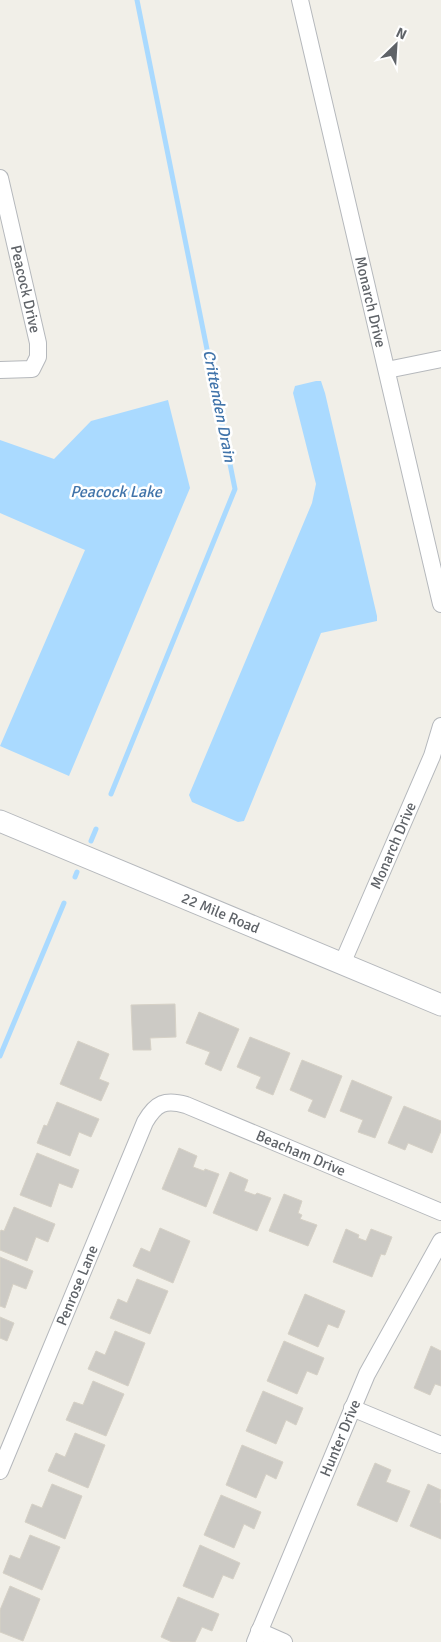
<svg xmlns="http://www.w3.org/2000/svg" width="441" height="1642" font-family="Signika,sans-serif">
  <rect width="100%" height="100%" fill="#f1efe8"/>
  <path fill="#aadaff" d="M316 381H321L325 393 377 616V621L321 633 244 821 238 822 192 802 189 795 312 503 316 484 293 393 295 386Z
    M168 400 190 488 69 776 0 746 85 550 0 513V440L54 459 91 421Z"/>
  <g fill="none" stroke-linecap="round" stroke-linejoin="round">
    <path stroke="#aadaff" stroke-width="5" d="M111 794 235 489 137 0
      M91 841 96 829
      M75 877 77 872
      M0 1056 64 903"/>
  </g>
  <path fill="#cccac5" stroke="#d6d1c6" d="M175 1004 176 1037 150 1038 151 1050H133L131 1005Z
    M199 1012 239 1029 221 1071 205 1064 210 1052 186 1043Z
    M250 1037 290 1053 273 1095 256 1088 261 1077 237 1067Z
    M78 1041 109 1054 99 1079 109 1083 101 1101 60 1084Z
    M302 1060 342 1076 325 1118 308 1111 313 1100 290 1090Z
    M352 1080 392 1097 375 1138 358 1132 363 1120 340 1111Z
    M57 1102 99 1119 91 1137 79 1132 70 1156 37 1143 44 1125 47 1126Z
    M404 1106 441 1121V1131L432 1153 408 1143 405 1150 388 1143Z
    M179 1148 197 1156 193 1167 204 1171 205 1169 219 1174 206 1207 162 1189Z
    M37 1153 79 1170 72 1188 59 1183 51 1207 20 1195Z
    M230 1172 248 1180 244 1191 255 1195 257 1193 271 1198 257 1231 213 1213Z
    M284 1194 302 1201 298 1213 302 1215 300 1219 317 1225 308 1246 269 1231Z
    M14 1207 55 1224 48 1242 36 1237 27 1261 0 1250V1232L1 1230 4 1231Z
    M160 1228 190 1241 173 1283 133 1266 141 1248 150 1252Z
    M346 1229 359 1235 358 1238 366 1241 371 1229 392 1237 385 1255 381 1254 372 1277 333 1262Z
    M0 1257 33 1271 26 1289 13 1284 5 1308 0 1306Z
    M137 1279 168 1291 150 1334 110 1318 118 1299 127 1303Z
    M305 1294 345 1311 338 1328 328 1324 318 1347 288 1334Z
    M0 1317 14 1323 7 1341 0 1338Z
    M115 1331 145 1343 128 1386 88 1369 96 1351 105 1355Z
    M284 1341 324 1358 317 1375 307 1371 297 1394 267 1381Z
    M431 1346 441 1351V1386L435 1384 430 1395 414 1388Z
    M93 1381 124 1394 106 1436 66 1420 74 1402 83 1405Z
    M263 1391 303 1408 296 1425 286 1420 276 1444 246 1431Z
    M75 1433 105 1445 88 1488 48 1471 56 1453 65 1457Z
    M242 1445 283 1462 276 1479 266 1474 256 1498 226 1485Z
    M375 1463 391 1470 386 1482 410 1491 397 1522 357 1505Z
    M52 1484 82 1496 65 1539 25 1522 32 1504 42 1508Z
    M428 1484 441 1490 440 1503H441V1539L410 1526Z
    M221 1495 261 1512 254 1529 244 1524 234 1548 204 1535Z
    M30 1535 60 1547 42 1590 3 1573 10 1555 20 1559Z
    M200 1545 240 1563 233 1579 223 1575 213 1598 183 1586Z
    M10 1586 40 1599 23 1641 0 1632V1610Z
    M178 1597 219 1614 212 1631 202 1627 195 1642H172L161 1637Z"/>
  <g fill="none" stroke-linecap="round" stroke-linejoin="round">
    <g stroke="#b5b8bc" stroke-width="18">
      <g id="minor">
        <path id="s1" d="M300 0 441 604"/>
        <path id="s2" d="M0 178 38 343V357L32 369 0 370"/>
        <path d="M387 370 441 359"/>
        <path id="s3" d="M342 964 432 756 441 726"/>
        <path d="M352 1408 441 1445"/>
        <path id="s4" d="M0 1471 145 1122C156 1103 165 1099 186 1105L441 1212"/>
        <path d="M259 1631 284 1642"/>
        <path id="s5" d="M255 1642 367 1374 441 1241"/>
      </g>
    </g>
    <g stroke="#b5b8bc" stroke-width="23">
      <g id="tertiary">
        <path id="s6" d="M0 821 441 1005"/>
      </g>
    </g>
    <use href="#minor" stroke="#fff" stroke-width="16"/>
    <use href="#tertiary" stroke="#fff" stroke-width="21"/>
  </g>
  <g text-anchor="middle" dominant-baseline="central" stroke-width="5" stroke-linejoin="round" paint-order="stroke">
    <g font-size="15" fill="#5f6368" stroke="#fff">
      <text stroke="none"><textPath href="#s2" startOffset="114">Peacock Drive</textPath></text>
      <text stroke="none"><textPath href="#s1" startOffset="310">Monarch Drive</textPath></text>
      <text stroke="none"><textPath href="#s3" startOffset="129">Monarch Drive</textPath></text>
      <text stroke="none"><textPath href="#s6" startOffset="239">22 Mile Road</textPath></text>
      <text stroke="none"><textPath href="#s4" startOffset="552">Beacham Drive</textPath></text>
      <text stroke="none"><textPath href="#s4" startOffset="201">Penrose Lane</textPath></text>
      <text stroke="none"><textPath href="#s5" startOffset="221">Hunter Drive</textPath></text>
    </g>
    <g font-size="16" font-style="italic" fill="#4174aa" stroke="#fff">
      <text transform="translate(219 406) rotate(79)">Crittenden Drain</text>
      <text x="116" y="492">Peacock Lake</text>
    </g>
  </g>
  <g transform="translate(396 45) rotate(25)" stroke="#ffffff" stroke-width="4" paint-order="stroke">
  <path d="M0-4L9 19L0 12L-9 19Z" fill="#5f6368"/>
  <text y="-8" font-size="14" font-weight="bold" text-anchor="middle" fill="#5f6368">N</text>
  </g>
</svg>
